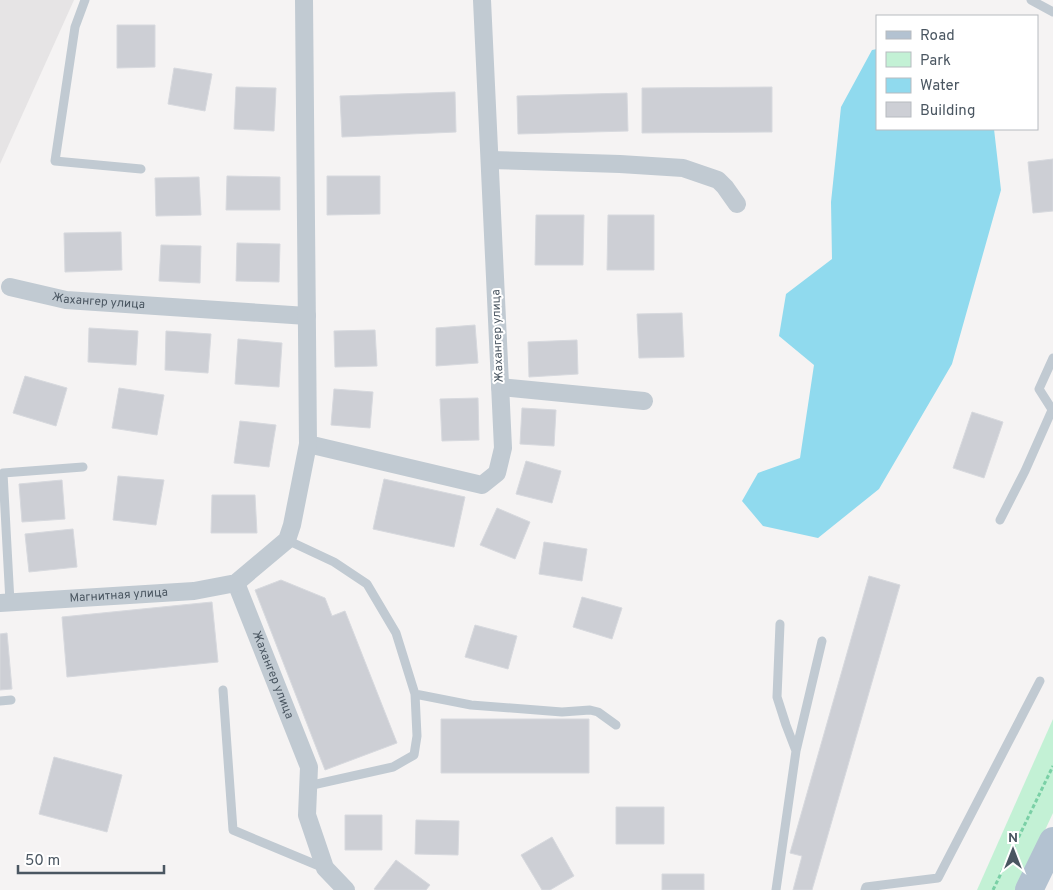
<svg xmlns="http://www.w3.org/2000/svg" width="1053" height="890" font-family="Overpass,sans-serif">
  <rect width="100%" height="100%" fill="#f5f3f3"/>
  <path fill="#e6e4e5" d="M0 0H74L0 164Z"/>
  <path fill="#c3f1d5" d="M1053 719V813L1017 890H977Z"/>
  <path fill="#90daee" d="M877 49V129H994L1001 190 952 364 879 489 818 538 763 526 742 501 758 473 800 458 814 365 779 336 786 294 832 259 831 202 841 107 872 50Z"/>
  <path fill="#cdcfd5" stroke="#d7d9de" d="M117 25H155V67L117 68Z
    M174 68 212 74 205 111 168 104Z
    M236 87 276 88 274 131 234 129Z
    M772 87V132L642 133V88Z
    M455 92 456 132 342 137 340 96Z
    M627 93 628 131 518 134 517 96Z
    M1053 159V211L1033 213 1028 162Z
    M227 176 280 177V210H226Z
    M327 176H380V214L327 215Z
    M199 177 201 215 156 216 155 178Z
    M536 215H584L583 265H535Z
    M608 215H654V270H607Z
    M121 232 122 270 65 272 64 233Z
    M237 243 280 244 279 282 236 281Z
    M161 245 201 246 200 283 159 281Z
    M682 313 684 357 639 358 637 314Z
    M475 325 478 363 436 366V328Z
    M89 328 138 331 136 365 88 362Z
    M375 330 377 366 335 367 334 331Z
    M166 331 211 334 208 373 165 370Z
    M238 339 282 343 279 387 235 384Z
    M577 340 578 374 529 377 528 342Z
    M25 376 67 388 56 426 13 413Z
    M119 388 164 395 157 435 112 428Z
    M334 389 373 392 370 428 331 425Z
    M478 398 479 440 442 441 440 399Z
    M522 408 556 410 554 446 520 444Z
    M972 412 1003 422 984 478 953 468Z
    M240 421 276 425 269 467 234 463Z
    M526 461 561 471 552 503 516 494Z
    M118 476 164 480 156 525 113 520Z
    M384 479 465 497 454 547 373 529Z
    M62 480 65 519 22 522 19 484Z
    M212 495H255L257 533H211Z
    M497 508 530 522 515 559 480 545Z
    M73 529 77 567 29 572 25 534Z
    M544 542 587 549 582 581 539 574Z
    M869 576 900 585 812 890H793L802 856 790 853Z
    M281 580 325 598 332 616 345 611 397 743 325 770 255 590Z
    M582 597 622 608 612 639 573 627Z
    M212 602 218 662 67 677 62 617Z
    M475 625 517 636 508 669 465 657Z
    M7 633 12 689 0 690V634Z
    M441 719H589V773H441Z
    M54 757 122 775 107 832 39 814Z
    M616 807H664V844H616Z
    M345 815H382V850H345Z
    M416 820 459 821 458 855 415 854Z
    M552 837 574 876 550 890H542L521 855Z
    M396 860 430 885 426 890H376L374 889Z
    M662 874H704V890H662Z"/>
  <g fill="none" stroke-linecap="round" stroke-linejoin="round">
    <path stroke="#7ad0a6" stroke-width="3" stroke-dasharray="4 2.5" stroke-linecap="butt" d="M993 890 1053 766"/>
    <path stroke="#c1cad2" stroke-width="9" d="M85 0 75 27 55 161 141 169
      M1031 0 1053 12
      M1053 358 1039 389 1053 411
      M1000 520 1025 471 1052 410
      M287 540 334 562 367 584 396 633 415 694 417 736 414 755 393 767 308 786
      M10 602 3 473 83 467
      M780 624 777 697 786 725 796 751
      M223 690 233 830 324 868
      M415 694 471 705 562 712 590 710 598 712 616 725
      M0 701 11 700
      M776 890 796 751 822 641
      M865 890 866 887 938 878 1040 681"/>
    <g stroke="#c1cad2" stroke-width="18">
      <path d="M490 160 620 164 683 168 718 180 725 187 737 204"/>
      <path id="s1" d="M10 287 66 300 307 316"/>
      <path d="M500 387 644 401"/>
      <path d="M308 444 482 485 497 473 503 448 482 0"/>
      <path id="s2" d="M236 583 309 767 307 815 325 868 346 890"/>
      <path id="s3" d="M0 603 194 591 236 583 287 540 292 525 308 444 304 0"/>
    </g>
    <path stroke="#b3c2d1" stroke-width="28" d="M1029 890 1053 841"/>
  </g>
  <g text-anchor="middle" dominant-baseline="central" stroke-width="4" stroke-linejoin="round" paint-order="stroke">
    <g font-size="12" fill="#4a5661" stroke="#fff">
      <text stroke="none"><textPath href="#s1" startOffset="90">Жахангер улица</textPath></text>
      <text transform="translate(498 336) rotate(-92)">Жахангер улица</text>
      <text stroke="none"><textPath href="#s3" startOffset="119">Магнитная улица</textPath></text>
      <text stroke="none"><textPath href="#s2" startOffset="99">Жахангер улица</textPath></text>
    </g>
  </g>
  <rect x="876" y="15" width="162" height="115" fill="#ffffff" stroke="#b7bbc0"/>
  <rect x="886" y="31" width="25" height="8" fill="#b3c2d1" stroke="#b7bbc0"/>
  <text x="920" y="40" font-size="15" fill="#4a5661">Road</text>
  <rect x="886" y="52" width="25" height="15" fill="#c3f1d5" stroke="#b7bbc0"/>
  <text x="920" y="65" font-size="15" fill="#4a5661">Park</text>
  <rect x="886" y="78" width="25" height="15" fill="#90daee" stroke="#b7bbc0"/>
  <text x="920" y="90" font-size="15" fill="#4a5661">Water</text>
  <rect x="886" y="102" width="25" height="15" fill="#cdcfd5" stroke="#b7bbc0"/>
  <text x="920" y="115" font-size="15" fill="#4a5661">Building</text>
  <g transform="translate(1013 850)" stroke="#ffffff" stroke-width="4" paint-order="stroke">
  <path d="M0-4L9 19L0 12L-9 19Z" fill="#4a5661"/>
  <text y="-8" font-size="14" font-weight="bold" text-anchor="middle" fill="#4a5661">N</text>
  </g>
  <path d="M18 865v8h146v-8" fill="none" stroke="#4a5661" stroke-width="2.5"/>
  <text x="25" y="865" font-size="15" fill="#4a5661" stroke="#ffffff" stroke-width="4" paint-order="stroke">50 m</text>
</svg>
